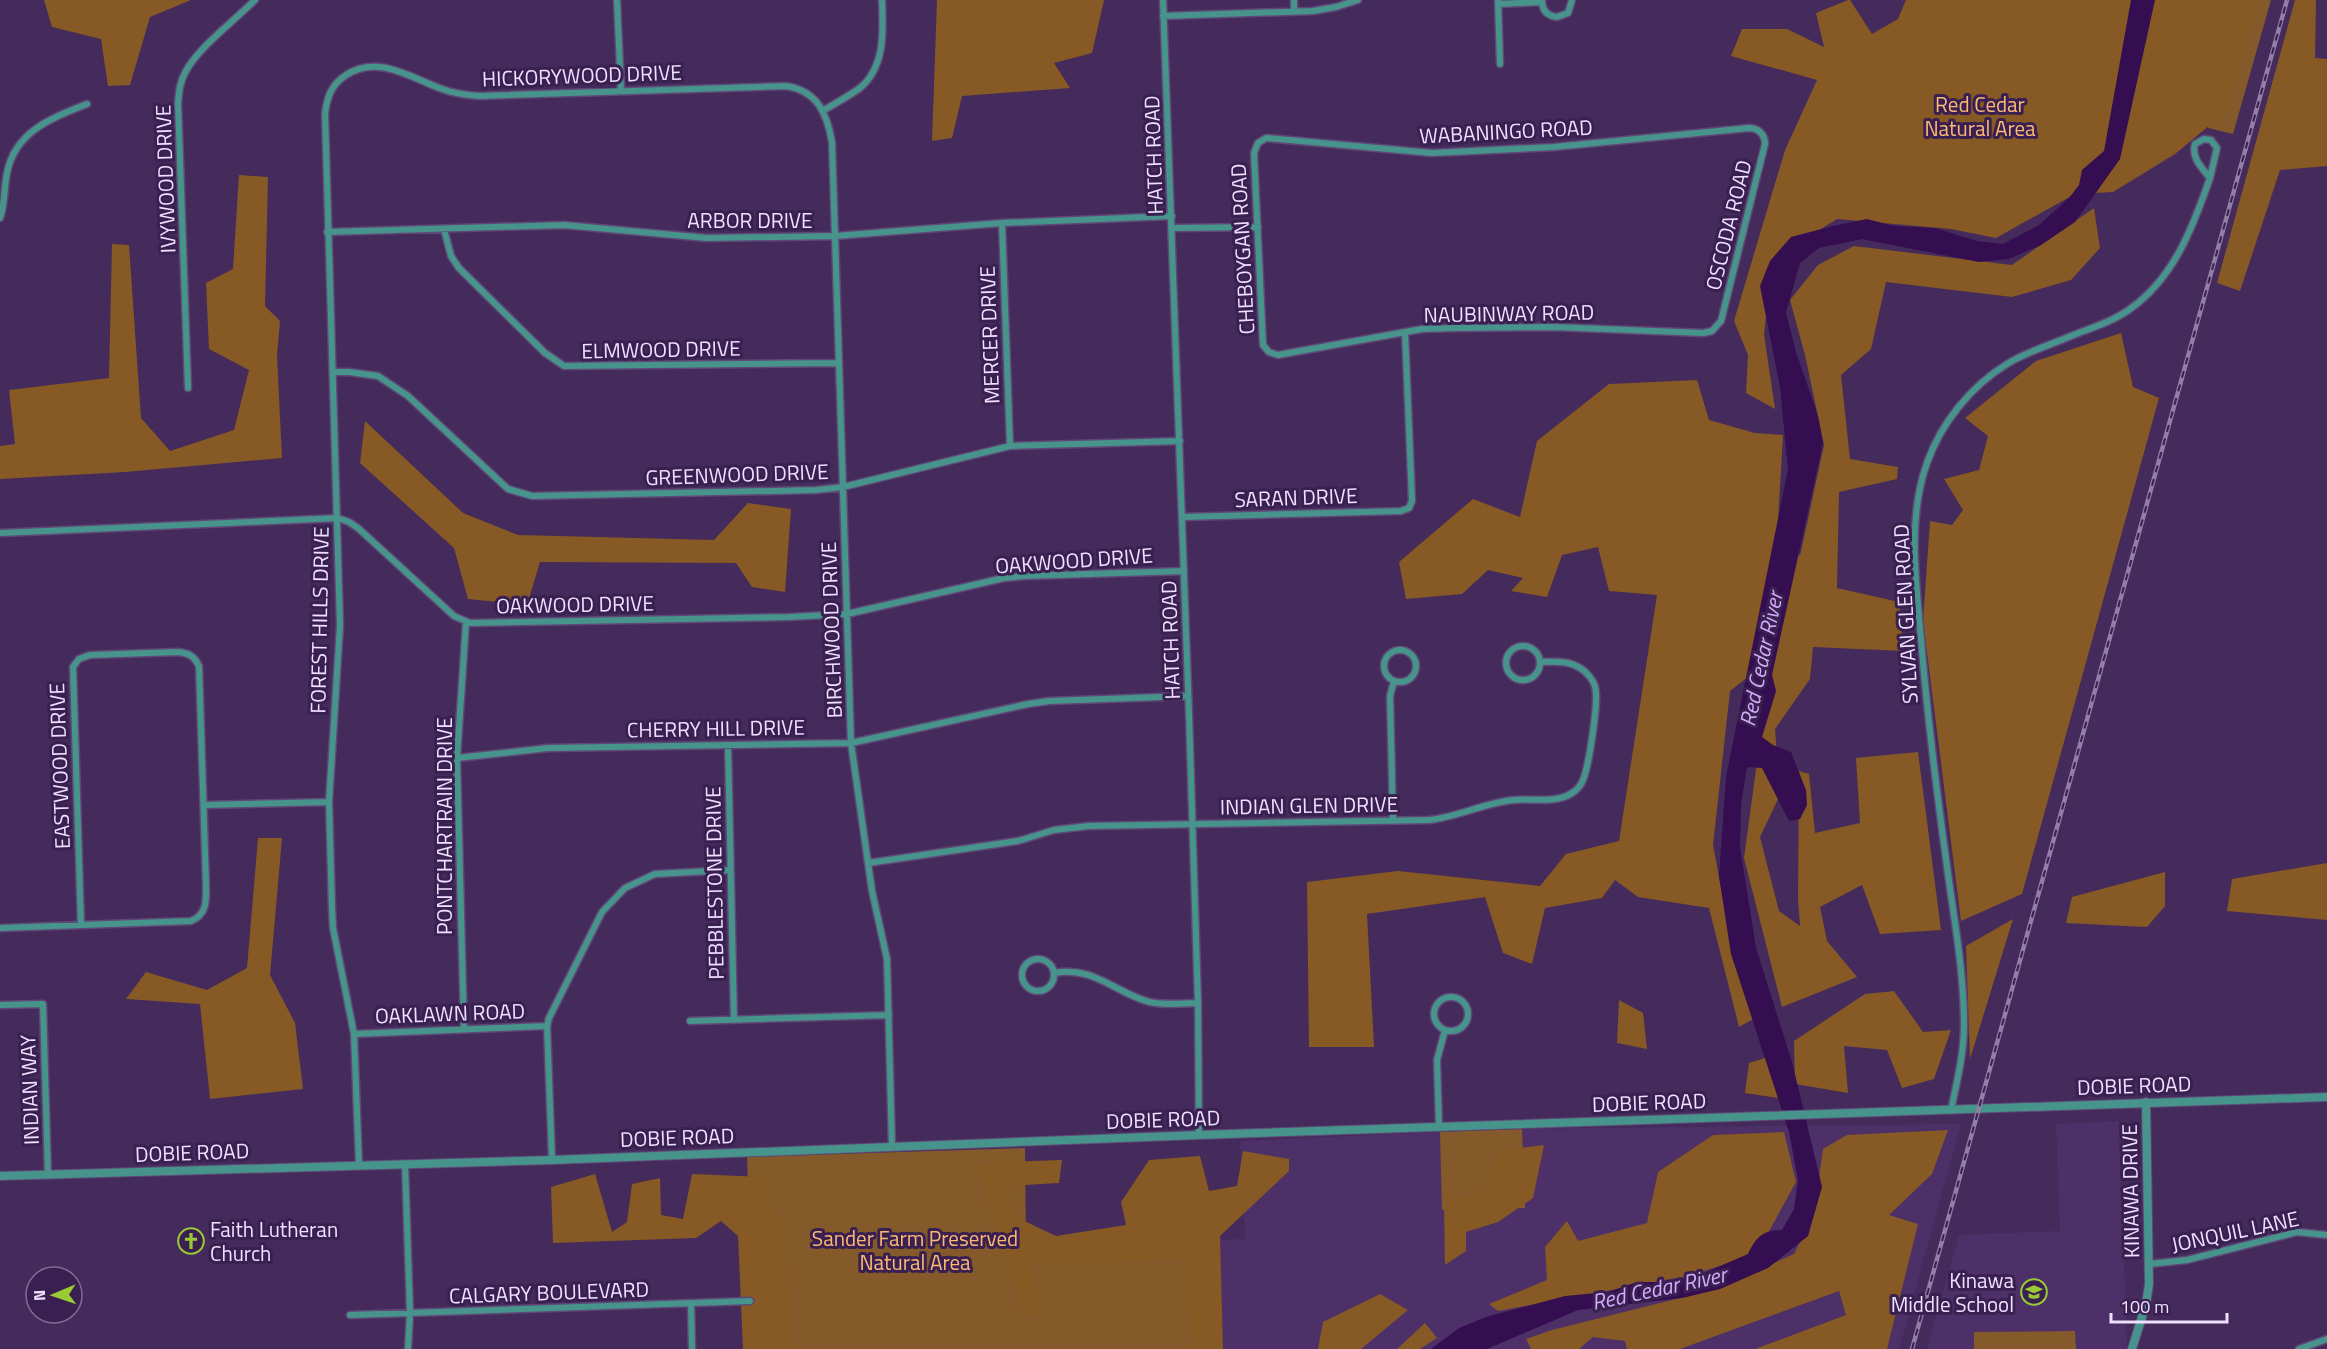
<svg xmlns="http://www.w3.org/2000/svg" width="2327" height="1349" font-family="'Titillium Web',sans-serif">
  <rect width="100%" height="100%" fill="#442b5c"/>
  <path fill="#4d3068" d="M2119 1121 2127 1349H1927L1959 1235 2060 1231 2056 1124Z
    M1961 1124 1899 1349H1211L1206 1240 1245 1239 1240 1141 1440 1132 1443 1210 1525 1208 1522 1129Z"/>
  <path fill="#845a2b" d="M2178 0H2271L2233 134 2208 128 2235 30Z
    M1522 1129 1525 1208 1442 1210 1440 1132Z
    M1025 1148 1026 1246 1206 1240 1211 1349H754L747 1157Z
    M2075 1331 2076 1349H1974V1332Z"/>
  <path fill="#875924" d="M44 0H191L150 17 130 85 108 86 101 39 52 27Z
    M937 0H1104L1092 53 1054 63 1070 88 962 96 952 138 932 141Z
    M1848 0H1850L1872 34 1898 19 1906 0H2260L2227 111 2175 154 2113 192 2075 194 1996 238 1951 229 1837 219 1773 259 1764 334 1775 409 1746 393 1748 355 1734 321 1785 150 1817 80 1731 56 1742 29H1787L1824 47 1816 13Z
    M2295 0H2316L2315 58 2327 59V166L2280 170 2240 291 2217 283Z
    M239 175 268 177 265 306 280 321 277 356 282 458 125 472 0 479V446L15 444 9 390 109 378 112 244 129 245 141 418 170 451 234 430 249 370 209 349 206 283 233 269Z
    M2094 208 2100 248 2071 280 2012 297 1886 282 1871 349 1841 375 1850 459 1898 467 1897 479 1839 492 1837 588 1899 602 1904 651 1813 647 1810 679 1775 729 1780 795 1760 837 1779 911 1800 926 1798 899 1799 771 1809 774 1815 833 1860 823 1856 758 1918 752 1941 930 1880 934 1862 885 1820 907 1827 941 1857 977 1782 1007 1744 858 1771 659 1730 691 1713 845 1731 942 1755 1018 1739 1027 1709 908 1638 897 1615 880 1602 898 1545 908 1532 964 1503 953 1485 897 1367 914 1374 1047H1309L1307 882 1398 871 1540 886 1566 854 1619 841 1657 595 1609 591 1598 547 1562 555 1547 597 1511 591 1523 578 1488 570 1462 594 1406 599 1399 562 1473 499 1520 517 1537 441 1609 384 1697 380 1709 420 1755 433 1783 435 1778 521 1800 556 1824 445 1805 355 1790 300 1818 265 1854 246 2012 265Z
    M2121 333 2133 387 2159 398 2022 894 1961 921 1923 621 1930 521 1952 525 1963 510 1944 479 1979 470 1988 436 1965 418 2036 361Z
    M365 421 463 513 518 535 714 540 748 503 791 509 785 592 752 587 736 563 540 562 527 605 468 599 454 548 360 463Z
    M258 838H282L270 975 295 1023 303 1089 210 1099 200 1004 126 999 146 972 207 990 247 968Z
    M2327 863V920L2227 911 2232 879Z
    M2165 872V906L2147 927 2066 923 2072 897Z
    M2013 919 1970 1059 1966 946Z
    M1894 991 1923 1032 1951 1030 1934 1079 1902 1088 1887 1050 1844 1046 1848 1093 1795 1084 1794 1041 1865 994Z
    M1619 1000 1643 1013 1647 1049 1617 1043Z
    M1768 1057 1778 1098 1745 1093 1749 1063Z
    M1948 1130 1932 1174 1889 1215 1918 1224 1887 1349H1755L1846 1315 1839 1291 1680 1349H1627L1625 1341 1593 1337 1579 1349H1531L1526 1339 1552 1330 1716 1289 1794 1254 1814 1214 1823 1149 1847 1135Z
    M1784 1132 1796 1182 1756 1255 1687 1276 1498 1311 1489 1304 1547 1280 1545 1247 1567 1221 1578 1241 1647 1223 1658 1172 1713 1135Z
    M1544 1145 1533 1198 1498 1222 1466 1232V1251L1445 1265 1444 1204 1484 1188 1498 1151Z
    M1243 1151 1289 1159V1171L1220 1236 1223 1349H1191L1184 1260 1032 1264 1039 1316 1023 1317 977 1163 1062 1160 1059 1183 1007 1186 1014 1216 1056 1236 1126 1225 1121 1202 1149 1160 1200 1156 1209 1191 1237 1186Z
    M595 1174 612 1232 627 1222 632 1184 660 1178 661 1215 683 1219 692 1174 765 1177 764 1202 782 1222 793 1334 790 1349H743L738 1236 721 1221 696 1238 553 1243 551 1187Z
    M1380 1294 1408 1310 1361 1349H1318L1323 1322Z
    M1425 1323 1437 1338 1420 1349H1397Z"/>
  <path fill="#340e50" d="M2131 0H2155L2120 159 2075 222 2041 245 2009 259 1979 262 1862 239 1819 248 1800 263 1786 313 1796 352 1818 416 1823 443 1772 675 1776 691 1762 737 1773 745 1791 752 1806 790 1807 805 1800 819 1789 821 1762 768 1747 767 1741 804 1740 847 1756 948 1792 1062 1822 1187 1808 1236 1768 1268 1720 1289 1682 1298 1578 1310 1487 1349H1431L1459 1328 1486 1317 1565 1296 1608 1292 1637 1282H1672L1704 1273 1748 1254C1756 1237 1763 1230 1782 1230L1794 1209 1798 1180 1789 1132 1731 954 1719 876 1726 777 1788 469 1780 387 1760 286 1770 261 1791 237 1833 226 1867 219 1894 226 1935 228 1977 241 2003 244 2039 225 2069 198 2079 185 2082 170 2104 151Z"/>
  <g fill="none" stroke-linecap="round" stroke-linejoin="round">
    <g stroke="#5f4876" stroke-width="9">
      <path id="minor" d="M617 0 621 91
        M1163 0 1189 714 1198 1003 1199 1135
        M1294 0V12
        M1498 0 1500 64
        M1542 0C1542 10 1547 16 1557 17L1568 13 1572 0
        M1498 4 1542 2
        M1163 16 1313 11 1336 7 1358 0
        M824 110C836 103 849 96 860 88 886 66 883 30 882 0
        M1749 128C1758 128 1765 134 1765 144L1721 321 1712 331 1703 333 1554 327 1454 328 1422 329 1278 355 1269 352 1263 345 1254 153 1258 143 1266 138 1432 153 1554 147Z
        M0 218C5 204 4 188 7 173 15 131 52 118 87 104
        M1002 223 1010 446
        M1172 228 1258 227
        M444 229 451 256 459 268 545 353 564 366 838 363
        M327 232 564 225 707 238 835 236 1002 223 1172 216
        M334 372H349L378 376 408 396 508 489 532 496 816 490 843 487 1010 446 1180 441
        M188 388 178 103C179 91 180 81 186 71 199 47 235 20 255 0
        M1183 517 1401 511 1409 508 1412 501 1405 332
        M0 533 338 518 349 522 358 528 454 616 470 623 789 617 847 614 1004 578 1025 576 1184 571
        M1506 663a17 17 0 1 1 34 0a17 17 0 1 1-34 0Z
        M1384 666a16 16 0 1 1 32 0a16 16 0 1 1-32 0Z
        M728 745 734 1020
        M457 758 548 748 851 743 1028 704 1049 701 1188 696
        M204 805 329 802
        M1393 820 1390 696 1394 681
        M868 863 1018 841 1054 830 1089 826 1429 820C1458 817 1484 803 1513 800 1531 798 1556 804 1572 793 1577 790 1581 785 1583 780 1589 766 1597 709 1596 694 1596 688 1594 682 1590 677 1577 660 1558 661 1540 662
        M0 928 191 921C208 914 206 899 206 884L199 666C194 656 189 653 178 652L90 655 79 659 73 667 81 925
        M1022 975a16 16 0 1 1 32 0a16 16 0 1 1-32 0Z
        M1054 973C1092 966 1112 990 1146 1001 1162 1006 1181 1003 1198 1003
        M1434 1014a17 17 0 1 1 34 0a17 17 0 1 1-34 0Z
        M0 1005 43 1004 48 1175
        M690 1021 889 1015
        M464 1029 457 758 466 622
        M354 1034 547 1026
        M1951 1110C1957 1082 1964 1053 1964 1025 1964 969 1953 914 1946 859 1936 786 1927 713 1921 639 1916 581 1907 519 1927 463 1941 423 1971 386 2007 364 2026 352 2050 345 2071 336 2091 328 2112 322 2130 309 2174 278 2193 227 2210 178 2202 168 2191 158 2195 144L2204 139 2211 140 2217 148 2210 178
        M1439 1127 1437 1060 1445 1030
        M552 1160 547 1026 549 1018 602 912 625 888 655 874 730 870
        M405 1164 410 1313 408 1349
        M359 1165 354 1034 333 928 332 909 329 802 340 625 325 114C327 97 331 85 346 75 378 54 411 78 442 89 455 94 466 95 479 96L786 86C818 91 827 114 832 142L851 743 872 891 887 959 892 1147
        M2149 1264 2187 1260 2297 1232 2327 1235
        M691 1303 692 1349
        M350 1315 750 1301
        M2299 1349 2327 1339"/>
    </g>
    <g stroke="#5f4876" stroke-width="10">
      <path id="tertiary" d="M0 1176 552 1160 1199 1135 2327 1097
        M2132 1349 2146 1304 2149 1284 2146 1102"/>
    </g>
    <use href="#minor" stroke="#46948c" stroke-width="6"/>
    <use href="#tertiary" stroke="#46948c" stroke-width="8"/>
    <g stroke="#927ea6" stroke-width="4.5">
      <path id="rail" d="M1912 1349 2287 0"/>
    </g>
    <use href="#rail" stroke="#3a2050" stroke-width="2" stroke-dasharray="7" stroke-linecap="butt"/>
  </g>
  <defs>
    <g id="church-ring" transform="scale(1.35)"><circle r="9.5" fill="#3a2050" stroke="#9acb34" stroke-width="1.5"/><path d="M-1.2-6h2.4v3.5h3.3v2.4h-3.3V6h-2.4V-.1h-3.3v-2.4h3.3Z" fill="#9acb34"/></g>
    <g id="school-ring" transform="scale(1.35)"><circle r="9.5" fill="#3a2050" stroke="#9acb34" stroke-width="1.5"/><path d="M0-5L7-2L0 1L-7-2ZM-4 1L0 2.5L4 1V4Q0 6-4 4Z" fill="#9acb34"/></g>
  </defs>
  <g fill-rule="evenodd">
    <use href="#church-ring" x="191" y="1241"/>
    <use href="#school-ring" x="2034" y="1292"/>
  </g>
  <g text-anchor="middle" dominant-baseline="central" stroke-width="6" stroke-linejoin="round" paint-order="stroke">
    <g font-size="21" fill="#eee0ff" stroke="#3a2050">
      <text transform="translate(582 75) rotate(-2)">HICKORYWOOD DRIVE</text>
      <text transform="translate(1506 131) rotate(-3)">WABANINGO ROAD</text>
      <text transform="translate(1153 155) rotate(-92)">HATCH ROAD</text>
      <text transform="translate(165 179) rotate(-92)">IVYWOOD DRIVE</text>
      <text x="750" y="220">ARBOR DRIVE</text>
      <text transform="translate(1728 225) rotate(-76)">OSCODA ROAD</text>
      <text transform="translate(1242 249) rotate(-93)">CHEBOYGAN ROAD</text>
      <text transform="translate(1509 313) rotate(-1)">NAUBINWAY ROAD</text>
      <text transform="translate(989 335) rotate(-92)">MERCER DRIVE</text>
      <text transform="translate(661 349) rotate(-1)">ELMWOOD DRIVE</text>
      <text transform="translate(737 474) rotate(-2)">GREENWOOD DRIVE</text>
      <text transform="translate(1296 497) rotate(-2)">SARAN DRIVE</text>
      <text transform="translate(1074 560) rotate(-4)">OAKWOOD DRIVE</text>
      <text transform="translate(575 604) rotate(-1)">OAKWOOD DRIVE</text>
      <text transform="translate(1905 614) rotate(-93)">SYLVAN GLEN ROAD</text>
      <text transform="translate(319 620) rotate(-89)">FOREST HILLS DRIVE</text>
      <text transform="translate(831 630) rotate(-92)">BIRCHWOOD DRIVE</text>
      <text transform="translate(1170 640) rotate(-92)">HATCH ROAD</text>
      <text transform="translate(716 728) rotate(-1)">CHERRY HILL DRIVE</text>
      <text transform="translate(59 766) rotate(-92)">EASTWOOD DRIVE</text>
      <text transform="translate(1309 805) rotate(-1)">INDIAN GLEN DRIVE</text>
      <text transform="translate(444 826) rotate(-90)">PONTCHARTRAIN DRIVE</text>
      <text transform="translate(714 883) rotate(-91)">PEBBLESTONE DRIVE</text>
      <text transform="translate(450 1013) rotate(-2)">OAKLAWN ROAD</text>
      <text transform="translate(2134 1085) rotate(-2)">DOBIE ROAD</text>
      <text transform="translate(29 1090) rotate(-92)">INDIAN WAY</text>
      <text transform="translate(1649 1102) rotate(-2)">DOBIE ROAD</text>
      <text transform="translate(1163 1119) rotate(-2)">DOBIE ROAD</text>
      <text transform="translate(677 1137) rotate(-2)">DOBIE ROAD</text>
      <text transform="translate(192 1152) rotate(-2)">DOBIE ROAD</text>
      <text transform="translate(2130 1191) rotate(-91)">KINAWA DRIVE</text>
      <text transform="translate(2235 1231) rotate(-12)">JONQUIL LANE</text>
      <text transform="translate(549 1292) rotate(-2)">CALGARY BOULEVARD</text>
    </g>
    <g font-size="21" fill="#fcb974" stroke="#3a2050">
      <text x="1980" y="104">Red Cedar<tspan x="1980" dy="24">Natural Area</tspan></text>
      <text x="915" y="1238">Sander Farm Preserved<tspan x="915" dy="24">Natural Area</tspan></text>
    </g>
    <g font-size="21" fill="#eee0ff" stroke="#3a2050" text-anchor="start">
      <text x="210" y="1229">Faith Lutheran<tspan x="210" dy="24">Church</tspan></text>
      <text x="2014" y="1280" text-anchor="end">Kinawa<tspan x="2014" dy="24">Middle School</tspan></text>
    </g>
    <g font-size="22" font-style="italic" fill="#d3acfb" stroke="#3a2050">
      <text transform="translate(1761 659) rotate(-78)">Red Cedar River</text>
      <text transform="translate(1659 1288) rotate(-12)">Red Cedar River</text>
    </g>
  </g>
  <g transform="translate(54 1295) rotate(268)"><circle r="28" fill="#3a2050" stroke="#826d96" stroke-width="1.5"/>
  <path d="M0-4.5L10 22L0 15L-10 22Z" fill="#9acb34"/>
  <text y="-9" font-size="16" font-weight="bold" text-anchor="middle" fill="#eee0ff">N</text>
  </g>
  <path d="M2111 1313v9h116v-9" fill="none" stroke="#eee0ff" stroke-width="3"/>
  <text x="2120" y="1313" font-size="18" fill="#eee0ff" stroke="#3a2050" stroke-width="4.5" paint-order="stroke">100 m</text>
</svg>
